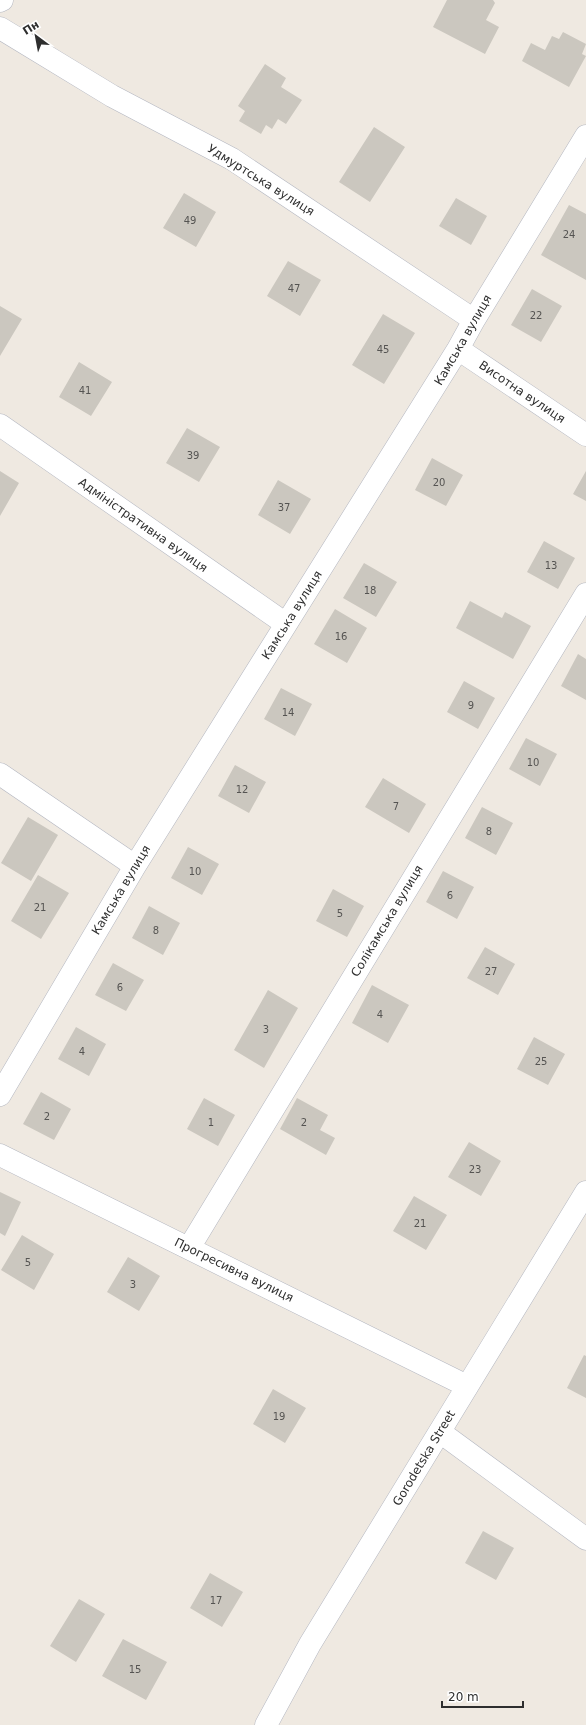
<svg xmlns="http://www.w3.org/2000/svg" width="586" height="1725" font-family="'DejaVu Sans',sans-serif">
  <rect width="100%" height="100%" fill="#efe9e1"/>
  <path fill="#cbc7bf" d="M447 0H493L495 3 486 20 499 27 485 54 433 27Z
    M563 32 586 44 582 54 586 56 569 87 522 61 531 43 545 50 552 36 559 39Z
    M265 64 286 78 281 87 302 100 286 124 278 119 272 129 266 125 261 134 239 121 245 111 238 106Z
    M374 127 405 147 370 202 339 182Z
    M184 193 216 212 196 247 163 228Z
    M456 198 487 216 471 245 439 226Z
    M569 205 586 214V280L541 255Z
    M288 261 321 280 300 316 267 296Z
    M532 289 562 306 541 342 511 325Z
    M0 306 22 319 0 356Z
    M383 314 415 333 384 384 352 365Z
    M79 362 112 382 91 416 59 397Z
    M187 428 220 447 199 482 166 463Z
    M432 458 463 475 446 506 415 490Z
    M0 471 19 483 0 516Z
    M586 471V501L573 494Z
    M278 480 311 499 290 534 258 515Z
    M544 541 575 558 558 589 527 572Z
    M364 563 397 582 376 617 343 598Z
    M470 601 502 618 505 612 531 626 513 659 456 628Z
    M335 609 367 628 347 663 314 644Z
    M578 654 586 659V700L561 686Z
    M464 681 495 698 478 729 447 712Z
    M281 688 312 704 295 736 264 719Z
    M526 738 557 754 540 786 509 769Z
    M235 765 266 782 249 813 218 796Z
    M383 778 426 804 409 833 365 807Z
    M482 807 513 823 496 855 465 838Z
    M28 817 58 835 31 881 1 863Z
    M188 847 219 864 202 895 171 878Z
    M443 871 474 887 457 919 426 902Z
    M38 875 69 893 41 939 11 921Z
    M333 889 364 906 347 937 316 921Z
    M149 906 180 923 163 955 132 938Z
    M485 947 515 964 498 995 467 978Z
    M113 963 144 980 126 1011 95 995Z
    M372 985 409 1005 388 1043 352 1023Z
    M268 990 298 1008 264 1068 234 1050Z
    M76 1027 106 1044 89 1076 58 1059Z
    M534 1037 565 1054 548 1085 517 1069Z
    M41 1092 71 1109 54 1140 23 1124Z
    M204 1098 235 1115 218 1146 187 1129Z
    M297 1098 328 1115 320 1130 335 1138 326 1155 280 1129Z
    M469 1142 501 1161 481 1196 448 1177Z
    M0 1192 21 1202 5 1236 0 1233Z
    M414 1196 447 1215 426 1250 393 1231Z
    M22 1235 54 1254 34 1290 1 1270Z
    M128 1257 160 1276 139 1311 107 1292Z
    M584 1355 586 1356V1398L567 1388Z
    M273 1389 306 1408 285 1443 253 1424Z
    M483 1531 514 1548 496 1580 465 1563Z
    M210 1573 243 1592 222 1627 190 1608Z
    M79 1599 105 1614 76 1662 50 1646Z
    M123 1639 167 1662 146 1700 102 1676Z"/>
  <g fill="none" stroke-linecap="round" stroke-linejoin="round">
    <g stroke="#b4b7c1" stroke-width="23">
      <path id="minor" d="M0 1 2 0
        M0 28 112 96 232 159 474 320
        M458 349 586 435
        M0 425 286 624
        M0 774 135 866
        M0 1095 135 866 458 349 474 320 586 136
        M0 1155 467 1386
        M189 1248 586 594"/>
    </g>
    <g stroke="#b4b7c1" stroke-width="23">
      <path id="tertiary" d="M440 1432 586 1539"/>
    </g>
    <g stroke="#b4b7c1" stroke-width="23">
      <path id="secondary" d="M266 1725 310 1644 586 1192"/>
    </g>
    <use href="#minor" stroke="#fff" stroke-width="22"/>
    <use href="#tertiary" stroke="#fff" stroke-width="22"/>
    <use href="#secondary" stroke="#fff" stroke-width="22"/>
  </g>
  <g text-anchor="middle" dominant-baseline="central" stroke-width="4" stroke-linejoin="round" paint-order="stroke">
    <g font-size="10" fill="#555452">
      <text x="190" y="220">49</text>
      <text x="569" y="234">24</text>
      <text x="294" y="288">47</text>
      <text x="536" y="315">22</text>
      <text x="383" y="349">45</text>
      <text x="85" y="390">41</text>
      <text x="193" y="455">39</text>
      <text x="439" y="482">20</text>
      <text x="284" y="507">37</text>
      <text x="551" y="565">13</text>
      <text x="370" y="590">18</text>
      <text x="341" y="636">16</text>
      <text x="471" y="705">9</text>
      <text x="288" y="712">14</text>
      <text x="533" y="762">10</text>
      <text x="242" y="789">12</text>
      <text x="396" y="806">7</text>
      <text x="489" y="831">8</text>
      <text x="195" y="871">10</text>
      <text x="450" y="895">6</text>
      <text x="40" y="907">21</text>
      <text x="340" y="913">5</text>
      <text x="156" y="930">8</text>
      <text x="491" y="971">27</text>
      <text x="120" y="987">6</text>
      <text x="380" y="1014">4</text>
      <text x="266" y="1029">3</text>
      <text x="82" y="1051">4</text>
      <text x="541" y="1061">25</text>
      <text x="47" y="1116">2</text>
      <text x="211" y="1122">1</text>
      <text x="304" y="1122">2</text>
      <text x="475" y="1169">23</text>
      <text x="420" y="1223">21</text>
      <text x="28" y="1262">5</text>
      <text x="133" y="1284">3</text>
      <text x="279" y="1416">19</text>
      <text x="216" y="1600">17</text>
      <text x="135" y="1669">15</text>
    </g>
    <g font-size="12" fill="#2e2e2e" stroke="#fff">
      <text transform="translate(261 180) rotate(32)">Удмуртська вулиця</text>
      <text transform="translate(463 340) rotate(-60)">Камська вулиця</text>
      <text transform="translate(522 392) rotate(34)">Висотна вулиця</text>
      <text transform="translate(143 525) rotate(35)">Адміністративна вулиця</text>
      <text transform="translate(292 615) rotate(-58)">Камська вулиця</text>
      <text transform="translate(121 890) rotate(-59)">Камська вулиця</text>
      <text transform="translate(387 921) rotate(-59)">Солікамська вулиця</text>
      <text transform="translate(234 1270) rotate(26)">Прогресивна вулиця</text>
      <text transform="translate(424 1458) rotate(-59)">Gorodetska Street</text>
    </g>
  </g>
  <g transform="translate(36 36) rotate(328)" stroke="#ffffff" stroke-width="3" paint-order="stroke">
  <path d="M0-3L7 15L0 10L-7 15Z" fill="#2e2e2e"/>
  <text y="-6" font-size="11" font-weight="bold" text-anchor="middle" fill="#2e2e2e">Пн</text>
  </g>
  <path d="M442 1701v6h81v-6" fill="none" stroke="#2e2e2e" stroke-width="2"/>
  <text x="448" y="1701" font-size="12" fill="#2e2e2e" stroke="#ffffff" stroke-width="3" paint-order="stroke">20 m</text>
</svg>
